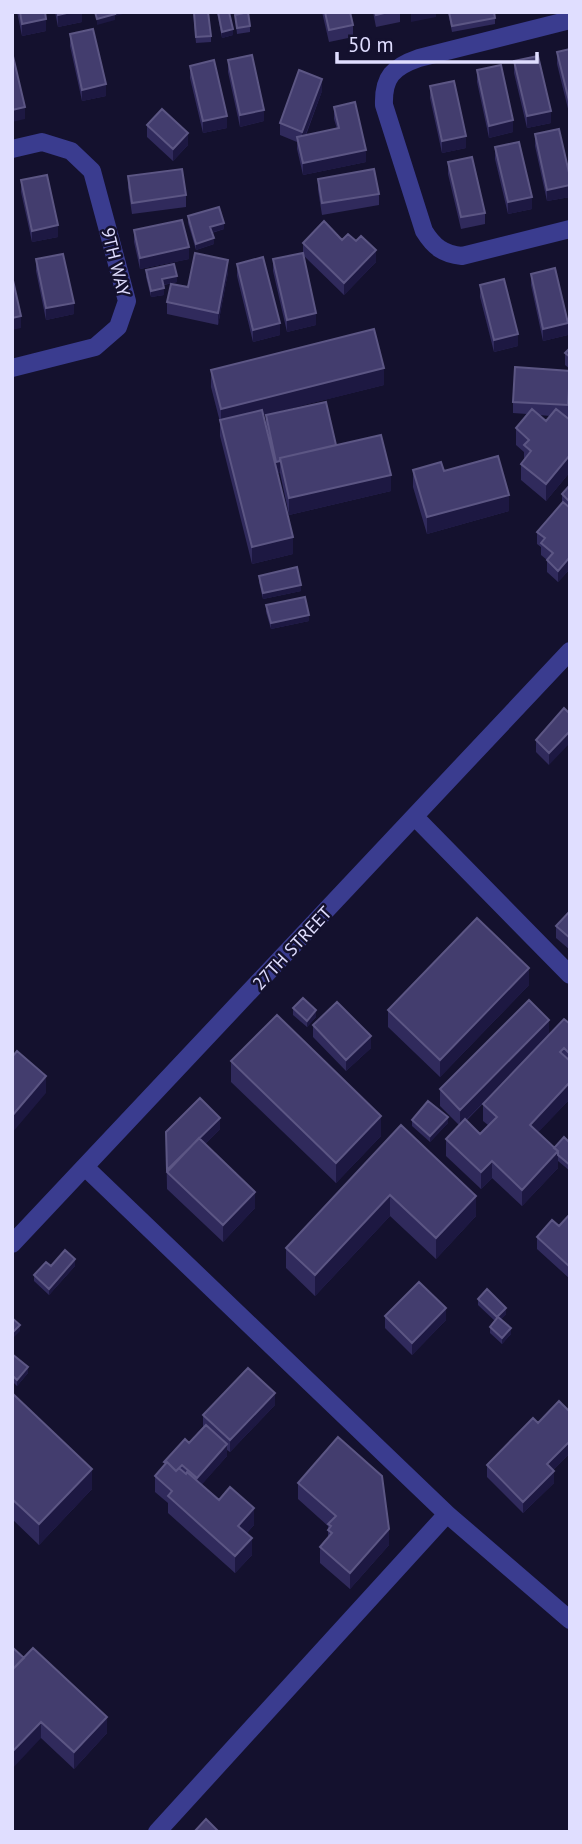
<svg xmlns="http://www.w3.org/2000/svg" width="582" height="1844" font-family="'PT Sans',sans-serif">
  <rect width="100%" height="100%" fill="#14112e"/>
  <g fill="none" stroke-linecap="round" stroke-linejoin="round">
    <path stroke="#3a3c8f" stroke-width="18" d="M570 20 419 58C393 67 383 77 384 105L424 231C434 247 443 254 462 256L570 229
      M12 149 42 142 71 151 92 171 127 301 118 327 95 347 12 368
      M415 817 570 975
      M85 1167 447 1514 570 1620
      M12 1244 570 651
      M157 1832 447 1514"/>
  </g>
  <path fill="#302a5c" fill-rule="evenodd" d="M17 12H45L46 31 22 36Z
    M55 12H82V22L58 27Z
    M193 12 211 36V42L196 43Z
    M217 12H229L233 35 222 38Z
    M322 12H350L353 25V37L329 42Z
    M373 12H400V22L376 27Z
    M448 12 495 18V24L452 32Z
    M235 15 250 26V32L237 34Z
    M70 34 106 96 82 101 70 46Z
    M570 49V117L557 64V52Z
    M228 60 264 121 240 127 228 72Z
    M514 61 551 123 527 128 514 73Z
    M190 66 227 128 203 133 190 78Z
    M477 70 513 132 489 138 477 82Z
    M430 86 466 148 442 153 430 98Z
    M322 91 306 135 337 129 334 119V107L366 162 303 175 297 149V142L280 135V123Z
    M147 125 188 145 173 161 147 137Z
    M535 134 570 177V197L547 201 535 146Z
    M495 147 532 209 508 214 495 159Z
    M448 162 485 213V224L461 229 448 174Z
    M128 176 186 195V207L132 214 128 188Z
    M318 179 379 194V205L322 215 318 190Z
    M21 180 58 237 32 242 21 192Z
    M188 216 224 229 212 233 214 244 196 250 188 223Z
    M134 230 189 259 140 269 134 242Z
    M342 240 376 262 344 295 303 255 316 325 287 332 273 271V259L303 253V243Z
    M36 259 74 314 46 320 36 271Z
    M237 264 280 335 253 342 237 276Z
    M146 270 177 282 164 285V295L151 297 146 277Z
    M228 272 218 325 167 314V302L188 287Z
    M531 274 568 335 543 341 531 285Z
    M480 285 518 346 494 352 480 297Z
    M570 348V369L565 365V353Z
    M211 370 384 385 263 415 266 426V415L336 445 391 491 289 515 280 473H277L293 554 252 564 220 436V422L211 387Z
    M570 371 568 417H566L570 420V472L546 501 521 480V464L524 460V452L516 445V428L527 414 513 413V402ZM539 415 550 416 546 421Z
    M413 470 444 471 509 511 427 534 413 487Z
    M570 485V569L558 582 547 572V560L541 555V547L537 544V532L562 504V494Z
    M259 576 301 591 263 599 259 582Z
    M266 605 309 621 271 629 266 612Z
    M564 708 549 765 536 752V740Z
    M570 911V950L556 938V926Z
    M529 985 440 1077 388 1027V1010Z
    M293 1008 316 1017 307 1027 293 1015Z
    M570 1024V1099L538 1132 554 1148 570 1139V1171L558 1161V1168L522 1206 492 1178 481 1189 446 1156V1139L459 1125 440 1106V1089ZM505 1081 483 1104V1121L488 1125 480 1134 466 1121Z
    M313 1025 371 1048 346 1071 313 1037Z
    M231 1061 381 1136 336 1183 231 1082Z
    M412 1120 448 1123 430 1142 412 1126Z
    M401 1125 476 1216 436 1259 390 1216 315 1296 286 1268V1248Z
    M220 1129 205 1144 255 1208 223 1242 167 1189 166 1132Z
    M570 1214V1279L537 1249V1237L559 1226Z
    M51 1266H75L49 1295 34 1281V1275Z
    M478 1299 506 1314 501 1319 511 1334 502 1344 490 1333V1327L495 1321 478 1305Z
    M385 1316 446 1320 412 1355 385 1328Z
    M12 1354 28 1373 17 1386 12 1381Z
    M12 1393 92 1489 39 1545 12 1519Z
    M275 1405 230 1452 227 1450V1456L201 1485 219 1500 254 1525 246 1534 252 1555 235 1573 168 1513V1503L155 1492V1476L164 1465V1462L189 1443 203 1427V1415Z
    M570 1453 553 1470 554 1483 523 1513 487 1477V1465Z
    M298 1483 389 1545 350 1589 320 1563V1547L328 1538V1526L298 1499Z
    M12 1647 107 1733 74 1769 41 1738Z"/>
  <path fill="#1d1842" d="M71 12H82V22L58 27V15Z
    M116 12H130L116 16Z
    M411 12H436V17L411 22Z
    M115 14V20L97 25V19Z
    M46 19V31L22 36V24Z
    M233 29V35L222 38V32Z
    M322 79V91L302 144V132Z
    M106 84V96L82 101V90Z
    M25 107V119L12 122V110Z
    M264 110V121L240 127V115Z
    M551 111V123L527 128V116Z
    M227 116V128L203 133V121Z
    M513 120V132L489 138V126Z
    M188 133V145L173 161V149Z
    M466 136V148L442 153V141Z
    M366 150V162L303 175V163Z
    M570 185V197L547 201V190Z
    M532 197V209L508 214V202Z
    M224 223V229L210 233V227Z
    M58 225V237L32 242V231Z
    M214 238V244L196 250V244Z
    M189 247V259L140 269V258Z
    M376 250V262L344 295V283Z
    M228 260V272L218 325V313Z
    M177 276V282L162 285V279Z
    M164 288V295L151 297V291Z
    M74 303V314L46 320V308Z
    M316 313V325L287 332V320Z
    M21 316V328L12 330V318Z
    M280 323V335L253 342V330Z
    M568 323V335L543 341V329Z
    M518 334V346L494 352V340Z
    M384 368V385L221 426V409Z
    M570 455V472L546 501V484Z
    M280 461V473L276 474V462Z
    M391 475V491L289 515V498Z
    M509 495V511L427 534V517Z
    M293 537V554L252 564V547Z
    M570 557V569L558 582V571Z
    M301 585V591L263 599V593Z
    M309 615V621L271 629V623Z
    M570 731V743L549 765V753Z
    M529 968V985L440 1077V1060Z
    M316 1010V1017L307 1027V1021Z
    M549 1020V1036L460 1126V1110Z
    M371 1036V1048L346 1071V1060Z
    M46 1076V1093L12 1133V1116Z
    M570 1082V1099L530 1141V1125Z
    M381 1116V1136L336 1183V1163Z
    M448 1117V1123L430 1142V1136Z
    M220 1118V1129L172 1177 167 1172V1182V1170Z
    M558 1151V1168L522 1206V1190Z
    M492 1161V1178L481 1189V1172Z
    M255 1192V1208L223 1242V1225Z
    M390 1195V1216L315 1296V1275Z
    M476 1196V1216L436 1259V1238Z
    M75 1259V1266L49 1295V1289Z
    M446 1308V1320L412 1355V1343Z
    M506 1308V1314L497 1323V1317Z
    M20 1325V1331L12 1339V1333Z
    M511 1328V1334L502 1344V1338Z
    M28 1367V1373L17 1386V1380Z
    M275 1393V1405L230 1452V1440Z
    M570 1441V1453L547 1476V1464Z
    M227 1444V1456L197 1490V1478Z
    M92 1469V1489L39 1545V1524Z
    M554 1471V1483L523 1513V1502Z
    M254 1508V1525L238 1543V1526Z
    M389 1529V1545L350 1589V1573Z
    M252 1538V1555L235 1573V1556Z
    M107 1717V1733L74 1769V1752Z
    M41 1722V1738L12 1769V1752Z"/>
  <path fill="#433d6e" stroke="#5c5684" stroke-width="2" d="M20 12H45L46 19 22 24Z
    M58 12H71L58 15Z
    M95 12H114L115 14 97 19Z
    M194 12H208L211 36 196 37Z
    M218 12H229L233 29 222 32Z
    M248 12 250 26 237 28 235 15Z
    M325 12H350L353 25 329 30Z
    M375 12H388L376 15Z
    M449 12H494L495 18 452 26Z
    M93 29 106 84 82 90 70 34Z
    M570 49V105L557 52Z
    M12 52 25 107 12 110Z
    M252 55 264 110 240 115 228 60Z
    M538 56 551 111 527 116 514 61Z
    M214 60 227 116 203 121 190 66Z
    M501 65 513 120 489 126 477 70Z
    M299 70 322 79 302 132 280 123Z
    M454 81 466 136 442 141 430 86Z
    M355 102 366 150 303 163 297 137 339 128 334 107Z
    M162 109 188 133 173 149 147 125Z
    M559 129 570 177V185L547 190 535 134Z
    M519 142 532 197 508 202 495 147Z
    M472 157 485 213 461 217 448 162Z
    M182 169 186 195 132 203 128 176Z
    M374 169 379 194 322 203 318 179Z
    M47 175 58 225 32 231 21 180Z
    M219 207 224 223 210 227 214 238 196 244 188 216Z
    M182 220 189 247 140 258 134 230Z
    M324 221 342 240 348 234 356 241 361 236 376 250 344 283 303 243Z
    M195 253 228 260 218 313 167 302 171 284 188 287Z
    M303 253 316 313 287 320 273 259Z
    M63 254 74 303 46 308 36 259Z
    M263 257 280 323 253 330 237 264Z
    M174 264 177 276 162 279 164 288 151 291 146 270Z
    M555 268 568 323 543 329 531 274Z
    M12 276 21 316 12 318Z
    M504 279 518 334 494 340 480 285Z
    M374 329 384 368 221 409 211 370Z
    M570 348V357L565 353Z
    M515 367 570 371 568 405 513 402Z
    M326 402 336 445 280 458V461L276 462 266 415Z
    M532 409 546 421 556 409 570 420V455L546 484 521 464 531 451 524 445 529 440 516 428Z
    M262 410 293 537 252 547 220 420Z
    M381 435 391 475 289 498 280 458Z
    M498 456 509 495 427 517 413 470 441 462 444 471Z
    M570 485V502L562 494Z
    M563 502 570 508V557L558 571 547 560 553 553 541 543 545 538 537 532Z
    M297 567 301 585 263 593 259 576Z
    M305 597 309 615 271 623 266 605Z
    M564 708 570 714V731L549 753 536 740Z
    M570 911V938L556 926Z
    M477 918 529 968 440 1060 388 1010Z
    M303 998 316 1010 307 1021 293 1008Z
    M529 1000 549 1020 460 1110 440 1089Z
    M337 1002 371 1036 346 1060 313 1025Z
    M277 1015 381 1116 336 1163 231 1061Z
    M564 1019 570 1024V1054L564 1048 560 1052 570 1061V1082L530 1125 558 1151 522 1190 492 1161 481 1172 446 1139 465 1119 480 1134 497 1117 483 1104Z
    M17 1051 46 1076 12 1116V1057Z
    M200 1098 220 1118 167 1170 166 1132Z
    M428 1101 448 1117 430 1136 412 1120Z
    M401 1125 476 1196 436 1238 390 1195 315 1275 286 1248Z
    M564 1137 568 1141 570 1139V1165L558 1155V1151L554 1148Z
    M199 1138 255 1192 223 1225 167 1172Z
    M570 1214V1267L537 1237 552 1220 559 1226Z
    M65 1250 75 1259 49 1289 34 1275 46 1262 51 1266Z
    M419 1282 446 1308 412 1343 385 1316Z
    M487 1289 506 1308 497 1317 478 1299Z
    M498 1317 511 1328 502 1338 490 1327Z
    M12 1318 20 1325 12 1333Z
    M12 1354 28 1367 17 1380 12 1375Z
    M248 1368 275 1393 230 1440 203 1415Z
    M12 1393 92 1469 39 1524 12 1499Z
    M559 1401 570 1412V1441L547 1464 554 1471 523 1502 487 1465 533 1418 538 1423Z
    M206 1425 227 1444 197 1478 182 1465 176 1471 167 1462 166 1463 164 1462 185 1439 189 1443Z
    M338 1437 382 1476 389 1529 350 1573 320 1547 332 1533 328 1530 331 1526 328 1524 336 1516 298 1483Z
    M167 1462 176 1471 179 1468 186 1474 187 1472 219 1500 230 1487 254 1508 238 1526 252 1538 235 1556 168 1496 172 1491 155 1476Z
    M12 1647 24 1658 12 1670Z
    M33 1648 107 1717 74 1752 41 1722 12 1752V1670Z
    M206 1819 219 1832H194Z"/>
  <g text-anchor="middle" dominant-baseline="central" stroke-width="5" stroke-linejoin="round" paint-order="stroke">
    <g font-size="18" fill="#e0deff" stroke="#14112e">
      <text transform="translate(116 262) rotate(76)">9TH WAY</text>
      <text transform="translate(292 948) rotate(-47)">27TH STREET</text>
    </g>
  </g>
  <rect width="582" height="1844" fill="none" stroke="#e0deff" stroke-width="28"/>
  <path d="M337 52v10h200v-10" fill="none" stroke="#e0deff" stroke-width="3.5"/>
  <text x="348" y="52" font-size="21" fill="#e0deff" stroke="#14112e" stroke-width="5" paint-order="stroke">50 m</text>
</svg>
